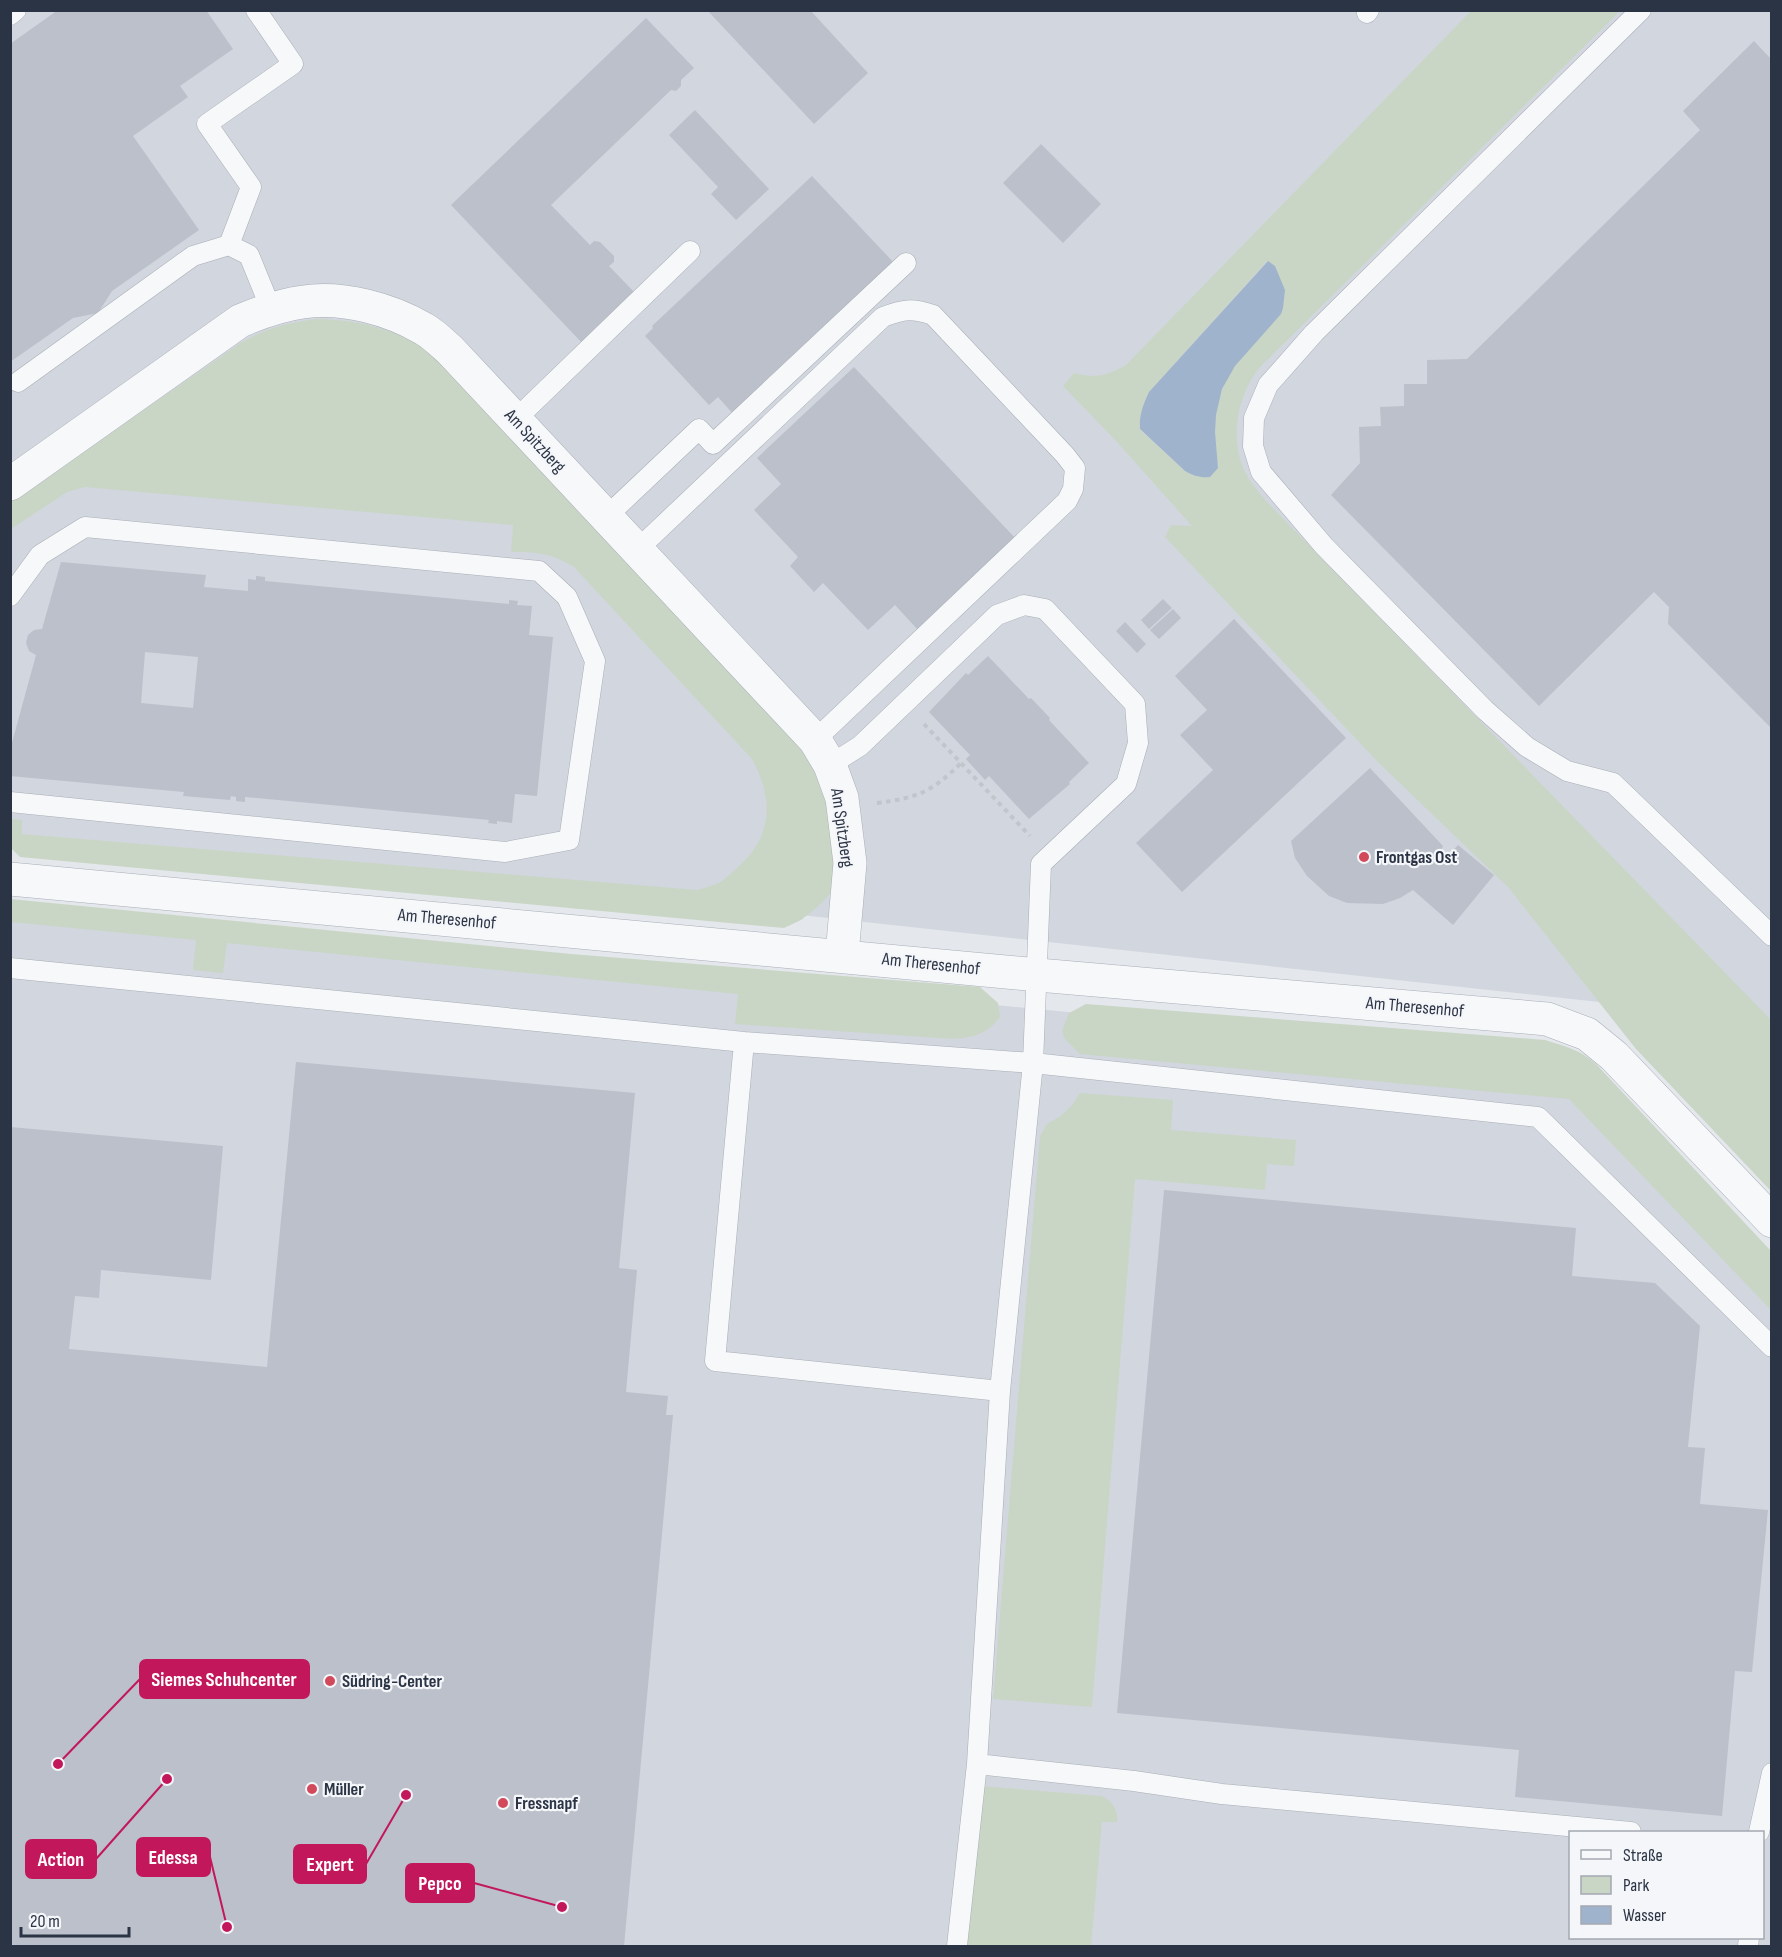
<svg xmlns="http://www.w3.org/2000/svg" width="1782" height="1957" font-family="'Sofia Sans Condensed',sans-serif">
  <rect width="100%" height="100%" fill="#e4e7ec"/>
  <path fill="#d2d6de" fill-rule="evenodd" d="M10 11H1771V1191L1599 1002 755 910 11 842Z
    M10 910 1524 1056 1771 1273V1946H11ZM1570 1832H1762V1938H1570Z"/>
  <path fill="#c9d6c5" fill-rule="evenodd" d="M1471 11H1620L1260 367C1237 395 1229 439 1245 472 1251 483 1259 493 1267 502L1771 1020V1191L1636 1049 1508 887 1378 762 1165 537 1171 525 1192 526 1118 443 1063 386 1074 373C1097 379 1106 376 1126 365ZM1267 261 1275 266 1281 314C1265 331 1247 348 1234 367 1214 396 1211 434 1218 467L1193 475 1185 471 1140 430C1139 415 1143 405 1149 392Z
    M316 319C360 320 396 329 433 353L810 756 818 769 835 831 833 887 829 895 816 908 801 920 784 928 20 857 12 849 11 819 22 820V834L697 890C704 888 712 886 719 883 725 879 731 873 737 868 773 837 774 799 752 759L573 566C549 553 538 552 511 552L513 525 85 487 67 492 11 529V502L239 344C269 327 283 324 316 319Z
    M10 899 571 954 980 987 998 1003 1000 1017C987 1034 975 1037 953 1039L735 1024 738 994 227 943 223 973 193 970 196 940 11 922Z
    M1086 1004 1545 1040C1564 1046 1581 1050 1596 1064L1771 1251V1310L1569 1099 1080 1054 1065 1039 1062 1031 1069 1013Z
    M1080 1093 1173 1100 1171 1130 1296 1140 1294 1166 1267 1164 1265 1190 1135 1179 1092 1707 993 1699 1040 1136 1047 1124 1061 1116 1073 1104Z
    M981 1786 1102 1796C1113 1802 1118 1810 1117 1822H1102L1091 1946H966Z"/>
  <path fill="#9fb4cc" d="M1268 261 1275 266 1285 290 1283 308 1281 314 1235 366 1222 389 1216 415 1215 432 1218 468 1210 477C1200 478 1194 476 1185 471L1140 429C1139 415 1143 405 1149 392Z"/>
  <path fill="#bbc0ca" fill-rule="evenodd" d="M58 10H206L233 49 180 86 188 97 133 136 199 230 112 291 98 313 73 318 10 362V44Z
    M707 10H810L868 73 814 124Z
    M646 18 694 68 681 80V86L676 91 671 90 551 205 590 245 594 241 600 242 614 256V262L609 266 635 293 582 343 451 205Z
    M1754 41 1772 60V729L1668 624 1669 607 1654 592 1539 706 1331 495 1360 463 1359 427 1381 426 1380 407 1404 406V384H1427V360L1467 359 1700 130 1683 111Z
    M695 110 769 189 736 220 711 194 718 187 669 135Z
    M1041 144 1101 204 1063 243 1003 183Z
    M812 176 896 265 735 416 718 397 709 405 645 336 653 328 652 326Z
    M854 367 1016 539 919 631 895 605 868 630 823 583 814 592 790 566 798 557 754 510 781 484 757 458Z
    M61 562 206 575 204 587 248 591V579L256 580V576L265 577V581L509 604V600L518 601 517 605 532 606 529 635 553 637 537 796 515 794 512 823 497 821V824L488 823 489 820 245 797V802L236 801V797L231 796 230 800 183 796 184 792 10 776V750L36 655 29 651 26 643 28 635 34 630 42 629ZM145 652 198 657 193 708 141 703Z
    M1163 599 1172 608 1149 629 1141 620Z
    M1173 609 1181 618 1159 639 1150 630Z
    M1234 619 1346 738 1182 892 1136 843 1213 770 1180 735 1207 710 1175 676Z
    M1125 622 1146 644 1137 653 1116 631Z
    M988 656 1029 699 1031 698 1050 718 1049 720 1089 763 1069 782 1070 784 1029 819 989 776 985 780 966 759 970 755 929 712 966 673 968 675Z
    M1370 768 1443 846 1436 862 1440 865 1458 845 1494 875 1453 925 1413 890 1400 898 1383 904 1347 903 1329 896 1307 876 1295 858 1291 841Z
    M296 1062 635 1093 619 1268 637 1270 626 1392 668 1396 666 1415H673L624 1946H10V1127L223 1146 211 1280 101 1270 99 1298 75 1296 69 1349 267 1367Z
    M1164 1190 1576 1228 1572 1276 1655 1283 1700 1326 1688 1447 1705 1448 1700 1504 1768 1510 1752 1672 1735 1671 1722 1816 1515 1797 1519 1750 1117 1713Z"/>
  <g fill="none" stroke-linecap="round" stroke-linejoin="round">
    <g stroke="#a9aeb7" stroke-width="21">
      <path id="service" d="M1641 10 1314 333 1268 385 1254 418 1253 446 1261 472 1324 546 1485 710 1527 747 1567 771 1613 783 1772 936
        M1367 13 1369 10
        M10 15 16 10
        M229 245 251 187 207 124 293 64 256 10
        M18 382 193 256 229 245 249 255 271 309
        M515 420 690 251
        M606 517 699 429 713 444 906 263
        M637 550 883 317C904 309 912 308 933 315L1065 455 1075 468 1073 489 1067 501 815 740
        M10 596 40 555 85 527 539 571 567 597 595 661 569 840 505 852 10 802
        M830 765 860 746 997 615 1024 605 1045 609 1135 704 1138 743 1126 784 1041 864 1033 1063 1000 1391 977 1764 957 1946
        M10 968 744 1042 1033 1063 1538 1117 1772 1347
        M744 1042 715 1361 1000 1391
        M977 1764 1134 1781 1222 1794 1631 1832
        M1759 1832 1772 1773
        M1748 1946 1749 1938"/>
    </g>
    <g stroke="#a9aeb7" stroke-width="34">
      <path id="minor" d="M10 484 240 321C261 312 281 305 303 302 343 296 390 309 424 329 433 334 442 343 450 350L815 740 830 765 842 798 850 863 842 955
        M10 879 1038 975 1547 1019 1587 1034 1614 1056 1772 1221"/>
    </g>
    <path stroke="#c2c5cb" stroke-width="4" stroke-dasharray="4.5 4.5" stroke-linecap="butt" d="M924 724 1030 836
      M877 803C917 798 932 792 961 763"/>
    <use href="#service" stroke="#f7f8fa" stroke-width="20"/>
    <use href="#minor" stroke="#f7f8fa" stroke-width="33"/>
  </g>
  <g fill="#d1495b" stroke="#f4f6f9" stroke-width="2">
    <circle cx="1364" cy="857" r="6"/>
    <circle cx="330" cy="1681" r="6"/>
    <circle cx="312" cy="1789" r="6"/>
    <circle cx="503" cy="1803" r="6"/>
  </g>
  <g text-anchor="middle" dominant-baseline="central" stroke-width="4.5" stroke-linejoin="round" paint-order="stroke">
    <g font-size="18" fill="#2b3445" stroke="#f4f6f9">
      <text transform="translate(535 441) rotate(47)">Am Spitzberg</text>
      <text transform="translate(842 828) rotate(82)">Am Spitzberg</text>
      <text transform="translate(447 919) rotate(5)">Am Theresenhof</text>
      <text transform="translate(931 964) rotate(6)">Am Theresenhof</text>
      <text transform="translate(1415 1007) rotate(5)">Am Theresenhof</text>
    </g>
    <g font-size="18" font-weight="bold" fill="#2b3445" stroke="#f4f6f9" text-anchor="start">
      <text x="1376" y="857">Frontgas Ost</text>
      <text x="342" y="1681">Südring-Center</text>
      <text x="324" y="1789">Müller</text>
      <text x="515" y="1803">Fressnapf</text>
    </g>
  </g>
  <path fill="none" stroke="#c2185b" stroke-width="2" d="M58 1764L140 1679M227 1927L210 1857M167 1779L96 1859M406 1795L366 1864M562 1907L474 1883"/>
  <g fill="#c2185b" stroke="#f4f6f9" stroke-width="2">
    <circle cx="58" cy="1764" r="6"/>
    <circle cx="227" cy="1927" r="6"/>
    <circle cx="167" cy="1779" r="6"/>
    <circle cx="406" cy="1795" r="6"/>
    <circle cx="562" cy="1907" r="6"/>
  </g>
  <g fill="#c2185b" stroke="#c2185b" stroke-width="2">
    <rect x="140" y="1660" width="169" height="38" rx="6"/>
    <rect x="137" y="1838" width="73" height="38" rx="6"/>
    <rect x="26" y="1840" width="70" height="38" rx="6"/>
    <rect x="294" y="1845" width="72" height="38" rx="6"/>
    <rect x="406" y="1864" width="68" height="38" rx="6"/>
  </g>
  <g font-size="20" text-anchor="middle" font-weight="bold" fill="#fff">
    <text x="224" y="1686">Siemes Schuhcenter</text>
    <text x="173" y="1864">Edessa</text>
    <text x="61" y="1866">Action</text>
    <text x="330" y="1871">Expert</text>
    <text x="440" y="1890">Pepco</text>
  </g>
  <rect width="1782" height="1957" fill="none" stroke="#2b3445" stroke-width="24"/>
  <rect x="1569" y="1831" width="195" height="108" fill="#f4f6f9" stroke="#a4a8b1" stroke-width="1.5"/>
  <rect x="1581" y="1850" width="30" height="9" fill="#f7f8fa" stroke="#a4a8b1" stroke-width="1.5"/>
  <text x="1623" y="1861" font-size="18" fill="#2b3445">Straße</text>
  <rect x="1581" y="1876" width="30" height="18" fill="#c9d6c5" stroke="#a4a8b1" stroke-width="1.5"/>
  <text x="1623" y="1891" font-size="18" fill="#2b3445">Park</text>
  <rect x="1581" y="1906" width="30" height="18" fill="#9fb4cc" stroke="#a4a8b1" stroke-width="1.5"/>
  <text x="1623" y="1921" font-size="18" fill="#2b3445">Wasser</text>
  <path d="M21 1927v9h108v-9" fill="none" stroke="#2b3445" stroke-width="3"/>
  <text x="30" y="1927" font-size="18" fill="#2b3445" stroke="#f4f6f9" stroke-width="4.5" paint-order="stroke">20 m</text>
</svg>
